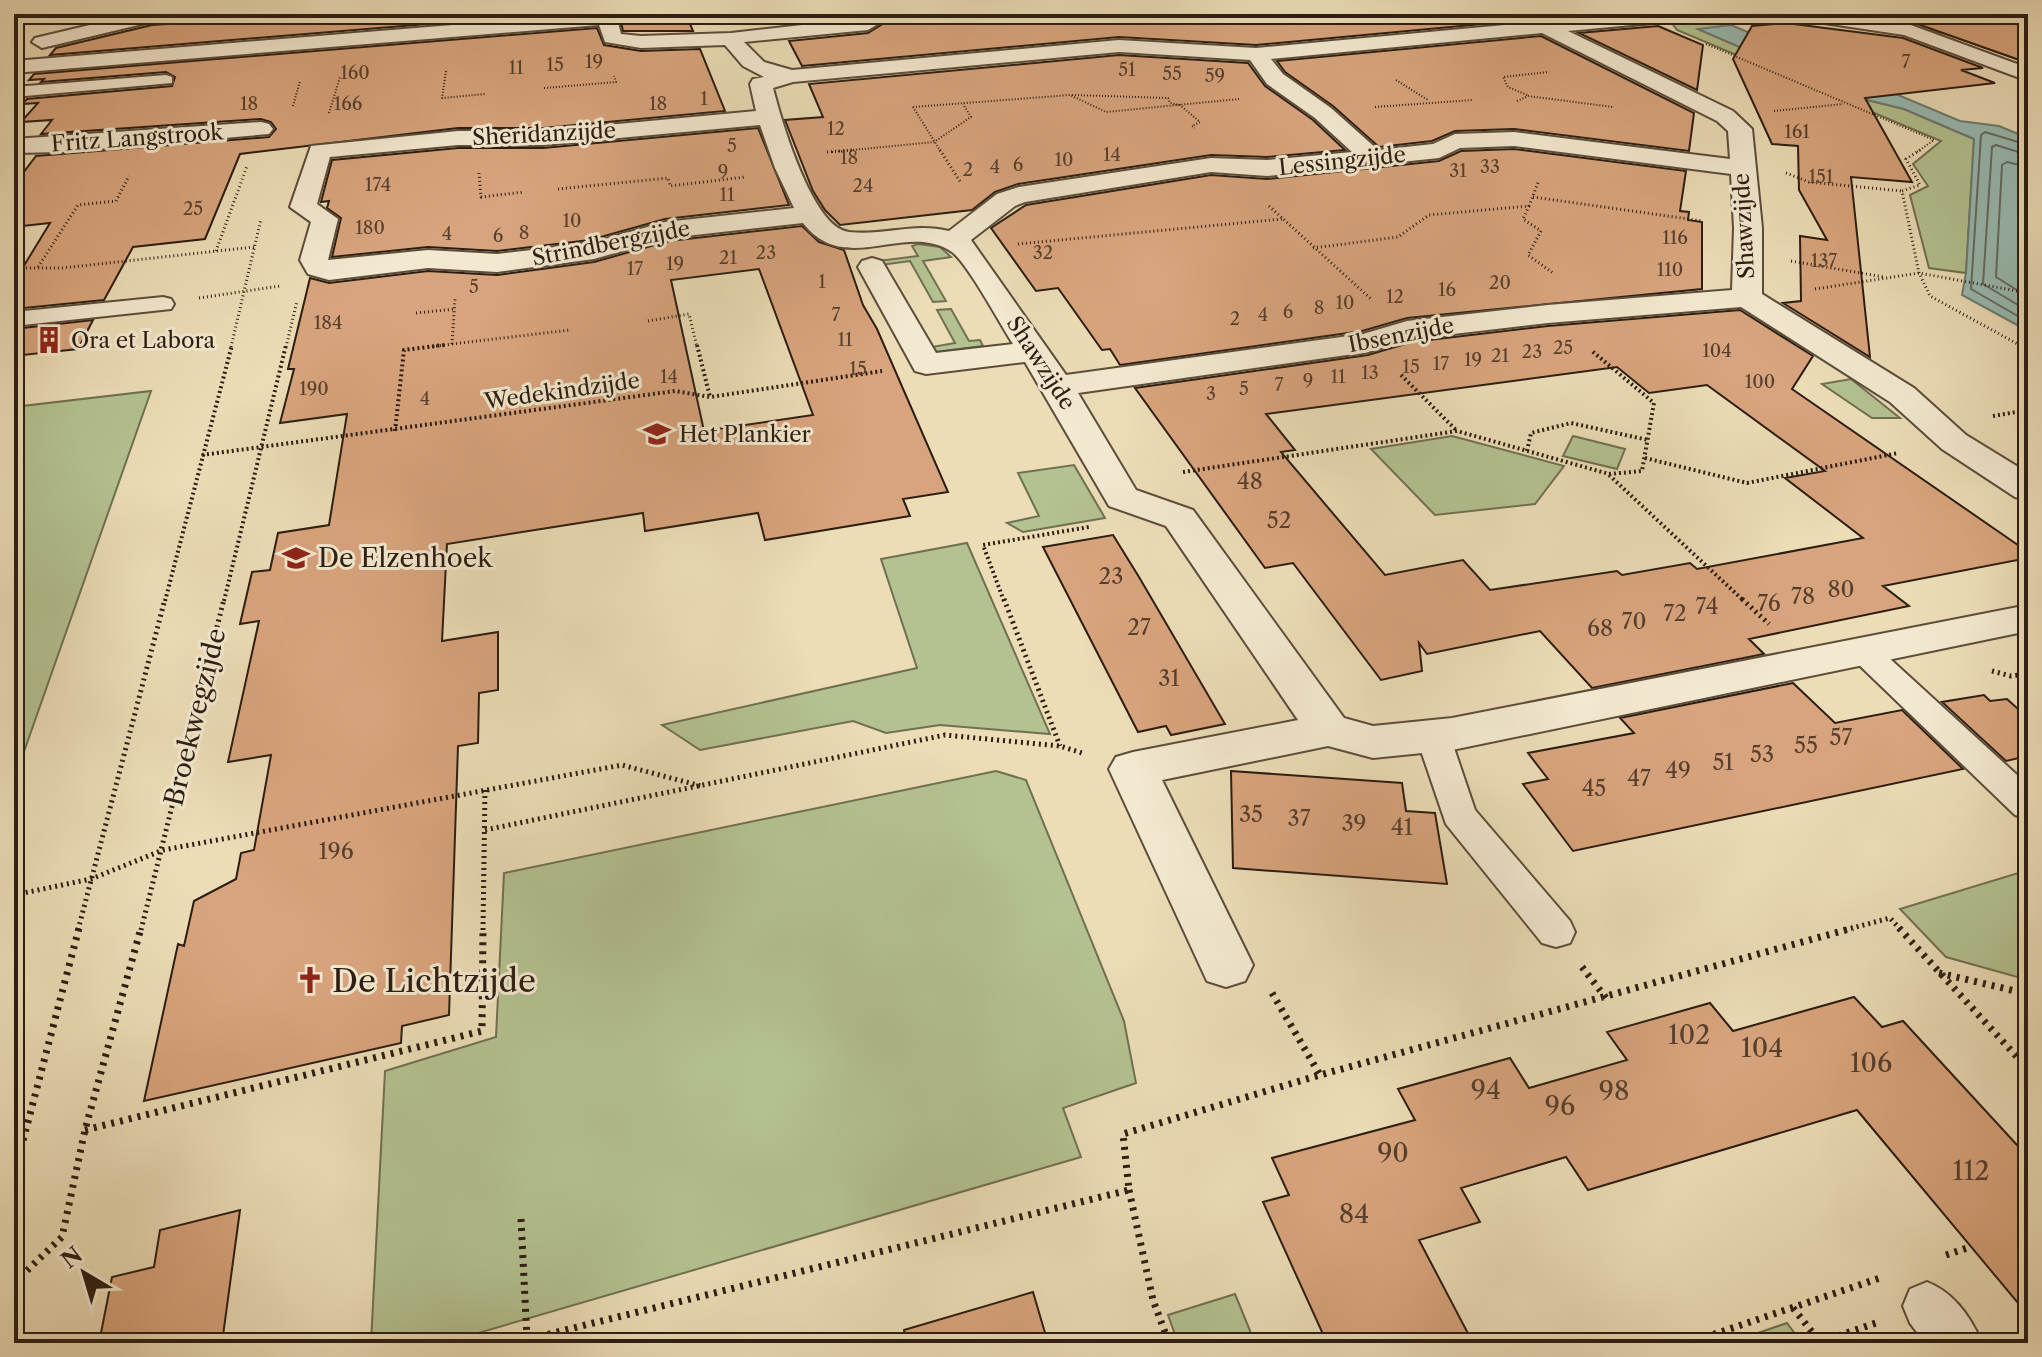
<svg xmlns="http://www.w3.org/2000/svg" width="2042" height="1357" font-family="'Libre Caslon Text',serif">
  <rect width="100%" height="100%" fill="#ecddb7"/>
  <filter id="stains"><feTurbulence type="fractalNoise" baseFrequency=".0025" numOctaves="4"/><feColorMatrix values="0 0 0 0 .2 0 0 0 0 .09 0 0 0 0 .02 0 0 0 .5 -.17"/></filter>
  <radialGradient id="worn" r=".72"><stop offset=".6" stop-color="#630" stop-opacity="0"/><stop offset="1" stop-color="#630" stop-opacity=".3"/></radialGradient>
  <path fill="#b4c291" stroke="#707052" stroke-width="2" d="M1846 14H1987L2028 27V63L1946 34Z
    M1720 18 1731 25 1700 30 1855 97 1904 109 1974 139 1966 273 1929 268 1910 195 1928 186 1913 164 1941 141 1677 30 1671 22Z
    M918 244 940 247 951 257 923 261 946 301 933 302 910 261 881 265 878 261 918 256 912 246Z
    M951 309 969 341 980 340 983 346 935 352 932 347 955 343 937 310Z
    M1851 379 1900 418H1872L1822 384Z
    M151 391 14 780V407Z
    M1452 436 1564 466 1535 504 1435 515 1371 449Z
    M1573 436 1625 449 1617 469 1563 456Z
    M1074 465 1105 518 1023 532 1007 523 1039 516 1018 473Z
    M967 543 1050 734 940 725 886 733 853 721 700 750 662 725 917 668 881 559Z
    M996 771 1026 780 1124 1021 1136 1083 1063 1108 1081 1157 444 1343H371L385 1071 496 1037 504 873Z
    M2028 870V980L1946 957 1900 909Z
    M1235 1294 1255 1343H1178L1168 1315Z
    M1787 1323 1802 1343H1729Z"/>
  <path fill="#99bbb3" stroke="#6d7c73" stroke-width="2" d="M1731 25 1960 121 1999 126 2028 138V331L1962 295 1966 273 1974 139 1904 109 1855 97 1698 29Z"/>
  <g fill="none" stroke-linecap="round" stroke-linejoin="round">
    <path stroke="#626c62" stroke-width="2" d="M2028 145 1985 132 1981 135 1971 289 2028 322
      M2028 155 1996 145 1992 147 1983 284 2028 311
      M2028 167 2007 162 2002 165 1996 277 2028 297"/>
  </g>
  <path fill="#d8a47d" stroke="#2c1d12" stroke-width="2" fill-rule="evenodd" d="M215 14H548L50 55 56 48 152 25 211 21Z
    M619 14H686L693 31H623Z
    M776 14H848L849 17 781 24Z
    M875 14H1590L1256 45 1119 37 802 66 789 41 868 33 881 25Z
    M1999 14H2028V63L1909 21Z
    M1786 23 1903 38 1983 68 1961 70 1995 83 1865 98 1912 182 1851 177 1870 357 1783 303 1801 301 1800 236 1827 240 1799 190 1798 146 1772 144 1733 59 1752 26Z
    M1658 26 1703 45 1697 90 1579 33Z
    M597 28 604 45 641 51 700 49 725 111 543 128H458L240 154 205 239 133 247 104 300 14 309V282L50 223 14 227V185L36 156 269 137 276 129 271 122 261 119 41 134 52 120 21 122 38 103 22 104 27 99 172 86 175 77 166 72 41 82 44 79 29 80 34 74Z
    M1541 36 1694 113 1689 151 1514 129 1455 131 1432 141 1379 147 1333 106 1285 72 1277 61Z
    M1119 55 1248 63 1265 86 1313 120 1345 150 1267 157 1211 155 1018 184 995 192 972 210 840 225 825 210 813 191 785 120 823 117 809 84Z
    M758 128 789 205 665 219 590 240 497 251 428 247 332 257 341 218 327 208 329 201 321 202 332 160 458 148H543Z
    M1514 149 1686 171 1680 211 1689 212 1688 220 1702 222V289L1407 318 1362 331 1120 365 1110 349 1102 350 1058 288 1036 291 991 228 1026 205 1211 175 1267 179 1439 161 1461 151Z
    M802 226 819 242 844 250 863 305 877 329 948 492 903 499 910 516 765 540 758 513 645 531 643 513 447 544 442 641 498 632V690L479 693 478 743 458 746 449 1015 402 1026 401 1043 144 1101 178 944 184 946 194 901 236 879 241 853 254 850 271 755 228 762 259 621 240 624 252 572 270 570 278 533 329 525 347 414 280 423 294 369H288L310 278 329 283 428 271 497 275 594 262 669 241ZM759 269 813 415 704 431 671 280Z
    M1740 310 1813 356 1792 389 2028 552V558L1883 586 1909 606 1749 639 1764 654 1592 688 1540 631 1427 654 1419 643 1422 671 1381 680 1293 563 1265 568 1135 388 1368 355 1412 342 1548 326ZM1617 367 1649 393 1707 385 1825 471 1785 478 1863 538 1697 569 1690 563 1622 575 1617 571 1490 590 1463 560 1385 575 1281 452 1295 450 1266 414Z
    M93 320 78 349 14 356V329Z
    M1113 535 1139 577 1225 724 1171 735 1166 726 1138 732 1043 547Z
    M1793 683 1835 723 1902 710 1963 769 1573 851 1523 784 1548 779 1528 753 1634 733 1620 718Z
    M1984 695 1990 701 2007 699 2028 718V756L2006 761 1942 702Z
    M1231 771 1402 783 1406 811 1435 813 1447 884 1233 868Z
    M1854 997 1882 1027 1903 1021 2028 1157V1315L1857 1110 1588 1190 1566 1157 1461 1188 1480 1222 1419 1240 1473 1343H1327L1263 1202 1289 1195 1272 1158 1415 1120 1398 1089 1510 1058 1529 1088 1627 1060 1607 1032 1710 1003 1733 1031Z
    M240 1210 222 1343H99L112 1277 154 1267 160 1230Z
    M1033 1292 1048 1343H906L904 1330Z"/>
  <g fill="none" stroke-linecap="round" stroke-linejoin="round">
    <g stroke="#5c4d3b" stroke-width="4">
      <path id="lane" d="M166 75 172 77V83L14 97V87Z
        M163 297 171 299 174 304 171 309 14 326V312Z
        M1865 643 1876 646 2028 785V819L2015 815 1854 660 1849 653 1854 646Z
        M1433 724 1445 728 1450 736 1475 810 1570 921 1575 932 1570 943 1556 947 1542 943 1446 824 1416 736 1421 728Z
        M1927 1282C1953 1292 1971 1317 1982 1343H1925L1910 1323 1903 1306 1910 1289Z"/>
    </g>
    <g stroke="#5c4d3b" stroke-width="4">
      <path id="street" d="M136 14H171L168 18 42 48 32 42 35 38Z
        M585 14H616L621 34 641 36 731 33 855 19 851 14H871L878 24 868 30 744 42 764 62 792 70 1119 40 1256 48 1623 14H1696L1686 20 1568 31 1733 111 1752 129 1762 228V294L1914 388 1966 435 2028 473V500L2015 497 1942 449 1890 402 1741 307 1548 323 1411 339 1368 352 1078 393 1136 490 1193 510 1344 718 1373 726 1452 718 2028 605V631L1452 750 1373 758 1328 746 1162 780 1253 965 1245 981 1226 987 1207 981 1109 769 1116 757 1133 752 1298 720 1166 526 1109 506 1025 362 926 374 915 371 858 267 862 261 872 258 882 261 936 353 1013 344C1000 324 968 264 952 252 905 220 846 278 803 223L668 238 594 259 497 272 428 268 329 280 308 274 300 260 311 222 290 207 311 146 458 131H543L756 111 750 84 753 79 764 77 743 66 725 45 641 48 605 42 599 25 14 73V61ZM1542 33 1717 121 1728 131 1730 159 1514 132 1455 134 1433 144 1378 150 1331 108 1283 74 1271 59ZM1119 52 1250 60 1267 84 1315 118 1352 152 1267 160 1211 158 1019 187 997 194 949 231C914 222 884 236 849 232 812 228 781 119 773 88L793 82ZM760 125 775 168 794 208 665 222 591 243 497 254 428 250 328 260 338 219 317 204 330 157 458 145H543ZM1514 146 1731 174 1734 228 1732 290 1548 305 1407 321 1363 334 1066 375 971 240 1015 206 1025 202 1211 172 1267 176 1439 158 1460 148Z
        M1794 14H1842L1908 24 2028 68V81L1904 35 1804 20Z
        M261 122 269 124 273 129 269 134 63 152 14 153V139Z"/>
    </g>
    <path stroke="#2c1d12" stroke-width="2" stroke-dasharray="1 2" stroke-linecap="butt" d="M907 22 978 17
      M1706 44 1934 140 1917 152
      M446 71 442 98 485 94
      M1396 80 1428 100
      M544 88 616 82 614 76
      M1072 95 1168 98 1170 103 1180 105 1200 122 1192 126 1195 128
      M1527 95 1508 87 1503 77 1549 72
      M1517 101 1528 96 1613 107
      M293 106 300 81
      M913 107 1070 95 1106 112 1239 99
      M913 107 941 152
      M1375 107 1473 100
      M1774 111 1843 104
      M329 113 340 77
      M832 152 934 142 971 117 963 104"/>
    <path stroke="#2c1d12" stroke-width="3" stroke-dasharray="1 3" stroke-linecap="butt" d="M940 150 961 183
      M1920 150 1906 159 1920 185 1902 191 1919 273 1930 296 2023 347
      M827 152 853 150
      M479 173 481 197 524 192
      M1786 173 1809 182 1902 191
      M558 189 668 178 670 186 745 177
      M1533 197 1703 221
      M1269 206 1371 299
      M1529 206 1523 219 1541 231 1528 255 1553 273
      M1018 244 1282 219
      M1313 248 1398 237 1429 215 1529 206 1539 180
      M216 251 247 166
      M1791 261 1884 277
      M38 267 78 205 116 201 129 176
      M14 268H62L254 247
      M1815 289 1919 273 2028 293
      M199 298 280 286
      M416 313 455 309
      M648 321 689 314 697 347
      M452 344 570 330
      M231 347 261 219
      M286 347 297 301
      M428 347 452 344 455 299"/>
    <path stroke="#2c1d12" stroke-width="4" stroke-dasharray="2 3" stroke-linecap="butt" d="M697 345 710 397
      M2019 345 2028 350
      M1401 375 1456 430
      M1993 416 2028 410
      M395 431 404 350 444 345
      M1527 451 1531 433 1571 423 1648 440
      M202 455 675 391 710 397 882 371
      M1645 458 1747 483 1898 453
      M1183 472 1457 431 1609 474 1642 471 1654 403 1592 351
      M1609 475 1744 601
      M165 601 232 345
      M224 601 286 345
      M1004 601 983 545 1089 527"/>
    <path stroke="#2c1d12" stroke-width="5" stroke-dasharray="2 4" stroke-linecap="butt" d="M1004 599 1060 746
      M1742 599 1769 624
      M1992 671 2011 676 2028 674
      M485 830 945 735 1060 746 1082 753
      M14 895 91 879 163 850 622 765 701 786
      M78 930 165 599
      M141 930 224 599
      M483 930 485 788
      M1845 930 1890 918 1901 930"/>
    <path stroke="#2c1d12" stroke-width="7" stroke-dasharray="3 6" stroke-linecap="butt" d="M1899 928 2028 1069
      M1582 967 1606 998
      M1939 973 2028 994
      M1272 993 1320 1075
      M85 1130 482 1031 483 928
      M14 1175 79 928
      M1129 1190 1153 1300 1169 1343
      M521 1219 527 1339
      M1946 1255 1970 1247
      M14 1283 62 1237 85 1130 141 928
      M1793 1308 1820 1342 1876 1323
      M513 1343 1129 1190 1123 1134 1320 1075 1853 928
      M1688 1343 1880 1278"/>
    <use href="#lane" fill="#f3e9d0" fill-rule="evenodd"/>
    <use href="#street" fill="#f3e9d0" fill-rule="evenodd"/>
  </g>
  <defs>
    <g id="building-bare" transform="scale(2.16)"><path d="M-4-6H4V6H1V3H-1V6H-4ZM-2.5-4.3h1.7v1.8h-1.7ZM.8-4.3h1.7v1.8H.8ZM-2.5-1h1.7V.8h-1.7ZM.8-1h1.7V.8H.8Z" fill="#8f2418" stroke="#f3e9d0" stroke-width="2.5" paint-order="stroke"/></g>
    <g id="school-bare" transform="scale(2.16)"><path d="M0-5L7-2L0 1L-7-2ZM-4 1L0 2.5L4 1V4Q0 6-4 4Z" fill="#8f2418" stroke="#f3e9d0" stroke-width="2.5" paint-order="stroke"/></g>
    <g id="church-bare" transform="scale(2.16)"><path d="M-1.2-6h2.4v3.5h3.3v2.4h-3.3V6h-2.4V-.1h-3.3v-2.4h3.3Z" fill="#8f2418" stroke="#f3e9d0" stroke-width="2.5" paint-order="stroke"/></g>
  </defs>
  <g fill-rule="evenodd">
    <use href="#building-bare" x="49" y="340"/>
    <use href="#school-bare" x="657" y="434"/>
    <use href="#school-bare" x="296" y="558"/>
    <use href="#church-bare" x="310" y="980"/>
  </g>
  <g text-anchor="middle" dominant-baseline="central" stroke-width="6" stroke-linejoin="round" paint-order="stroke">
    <g font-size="18" fill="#573f2d">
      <text x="594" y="62">19</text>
      <text x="1906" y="62">7</text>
      <text x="555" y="65">15</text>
      <text x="516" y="68">11</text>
      <text x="1127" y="70">51</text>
      <text x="355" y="73">160</text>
      <text x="1172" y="74">55</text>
      <text x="1215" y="76">59</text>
      <text x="704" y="99">1</text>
      <text x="249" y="104">18</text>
      <text x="348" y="104">166</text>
      <text x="658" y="104">18</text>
      <text x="836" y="129">12</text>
      <text x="1797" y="132">161</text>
      <text x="732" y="146">5</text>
      <text x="1112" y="155">14</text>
      <text x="849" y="158">18</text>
      <text x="1064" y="160">10</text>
      <text x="1018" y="165">6</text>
      <text x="995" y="167">4</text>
      <text x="1490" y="167">33</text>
      <text x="968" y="170">2</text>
      <text x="1458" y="171">31</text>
      <text x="723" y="172">9</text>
      <text x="1821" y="177">151</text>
      <text x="378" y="185">174</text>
      <text x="863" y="186">24</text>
      <text x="727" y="195">11</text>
      <text x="193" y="209">25</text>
      <text x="572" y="221">10</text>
      <text x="370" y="228">180</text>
      <text x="524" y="233">8</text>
      <text x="447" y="234">4</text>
      <text x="498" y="236">6</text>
      <text x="1675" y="238">116</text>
      <text x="766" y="253">23</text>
      <text x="1043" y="253">32</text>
      <text x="728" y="258">21</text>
      <text x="1824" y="261">137</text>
      <text x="675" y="264">19</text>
      <text x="635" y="269">17</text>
      <text x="1670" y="270">110</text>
      <text x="822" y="282">1</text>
      <text x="1500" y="283">20</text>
      <text x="474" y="287">5</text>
      <text x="1447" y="290">16</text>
      <text x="1395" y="297">12</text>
      <text x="1345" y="303">10</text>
      <text x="1319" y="308">8</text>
      <text x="1288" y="312">6</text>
      <text x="836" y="315">7</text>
      <text x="1263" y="315">4</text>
      <text x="1235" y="319">2</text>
      <text x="328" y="323">184</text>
      <text x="845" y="340">11</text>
      <text x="1563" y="348">25</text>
      <text x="1717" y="351">104</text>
      <text x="1532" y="352">23</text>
      <text x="1500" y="356">21</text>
      <text x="1473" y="360">19</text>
      <text x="1441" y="364">17</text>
      <text x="1411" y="367">15</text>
      <text x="858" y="369">15</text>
      <text x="1370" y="373">13</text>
      <text x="669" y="377">14</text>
      <text x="1338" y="377">11</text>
      <text x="1308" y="381">9</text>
      <text x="1760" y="382">100</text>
      <text x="1279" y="385">7</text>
      <text x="314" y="389">190</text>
      <text x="1244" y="389">5</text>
      <text x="1211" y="394">3</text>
      <text x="425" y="399">4</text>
    </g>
    <g font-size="22" fill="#2c1d12" stroke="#f3e9d0">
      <text transform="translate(544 134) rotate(-3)">Sheridanzijde</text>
      <text transform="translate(137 138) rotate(-4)">Fritz Langstrook</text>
      <text transform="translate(1342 161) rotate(-6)">Lessingzijde</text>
      <text transform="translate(1744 226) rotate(-93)">Shawzijde</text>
      <text transform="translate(611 243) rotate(-11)">Strindbergzijde</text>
      <text transform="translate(1401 335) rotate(-11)">Ibsenzijde</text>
      <text transform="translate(1041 363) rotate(57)">Shawzijde</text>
      <text transform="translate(562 391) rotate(-8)">Wedekindzijde</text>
    </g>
    <g font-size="22" fill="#2c1d12" stroke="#f3e9d0" text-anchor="start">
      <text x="71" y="340">Ora et Labora</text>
      <text x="679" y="434">Het Plankier</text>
    </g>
    <g font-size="22" fill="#573f2d">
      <text x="1250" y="481">48</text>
      <text x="1279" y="520">52</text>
      <text x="1111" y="576">23</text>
      <text x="1841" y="589">80</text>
      <text x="1803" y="596">78</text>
      <text x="1769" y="603">76</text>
      <text x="1707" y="606">74</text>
      <text x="1675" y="613">72</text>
      <text x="1634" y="621">70</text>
      <text x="1139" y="627">27</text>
      <text x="1600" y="628">68</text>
      <text x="1169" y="678">31</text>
      <text x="1841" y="737">57</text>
      <text x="1806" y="745">55</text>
      <text x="1762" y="754">53</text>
      <text x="1723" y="762">51</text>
      <text x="1678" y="770">49</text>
      <text x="1639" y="778">47</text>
      <text x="1594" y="788">45</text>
      <text x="1251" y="814">35</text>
      <text x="1299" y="818">37</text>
      <text x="1354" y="823">39</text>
      <text x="1402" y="827">41</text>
      <text x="336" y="851">196</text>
    </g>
    <g font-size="26" fill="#2c1d12" stroke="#f3e9d0" text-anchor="start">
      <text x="318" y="558">De Elzenhoek</text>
    </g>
    <g font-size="26" fill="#2c1d12" stroke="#f3e9d0">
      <text transform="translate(195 717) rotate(-76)">Broekwegzijde</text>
    </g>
    <g font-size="26" fill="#573f2d">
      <text x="1689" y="1035">102</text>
      <text x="1762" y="1048">104</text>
      <text x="1871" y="1063">106</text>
      <text x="1486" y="1090">94</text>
      <text x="1614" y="1091">98</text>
      <text x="1560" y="1106">96</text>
      <text x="1393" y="1153">90</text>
      <text x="1971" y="1171">112</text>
      <text x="1354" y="1214">84</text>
    </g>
    <g font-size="32" fill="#2c1d12" stroke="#f3e9d0" text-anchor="start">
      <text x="332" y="980">De Lichtzijde</text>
    </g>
  </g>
  <rect width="2042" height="1357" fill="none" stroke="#ecddb7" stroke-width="48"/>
  <rect x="16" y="16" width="2010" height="1325" fill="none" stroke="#2c1d12" stroke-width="4"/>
  <rect x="24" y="24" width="1994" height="1309" fill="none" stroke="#2c1d12" stroke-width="2"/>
  <g transform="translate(84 1273) rotate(322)" stroke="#f3e9d0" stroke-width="6" paint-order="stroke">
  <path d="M0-6L14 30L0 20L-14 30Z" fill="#2c1d12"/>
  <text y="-12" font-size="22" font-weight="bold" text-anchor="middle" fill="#2c1d12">N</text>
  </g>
  <rect width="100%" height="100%" filter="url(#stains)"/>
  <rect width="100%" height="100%" fill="url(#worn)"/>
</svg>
